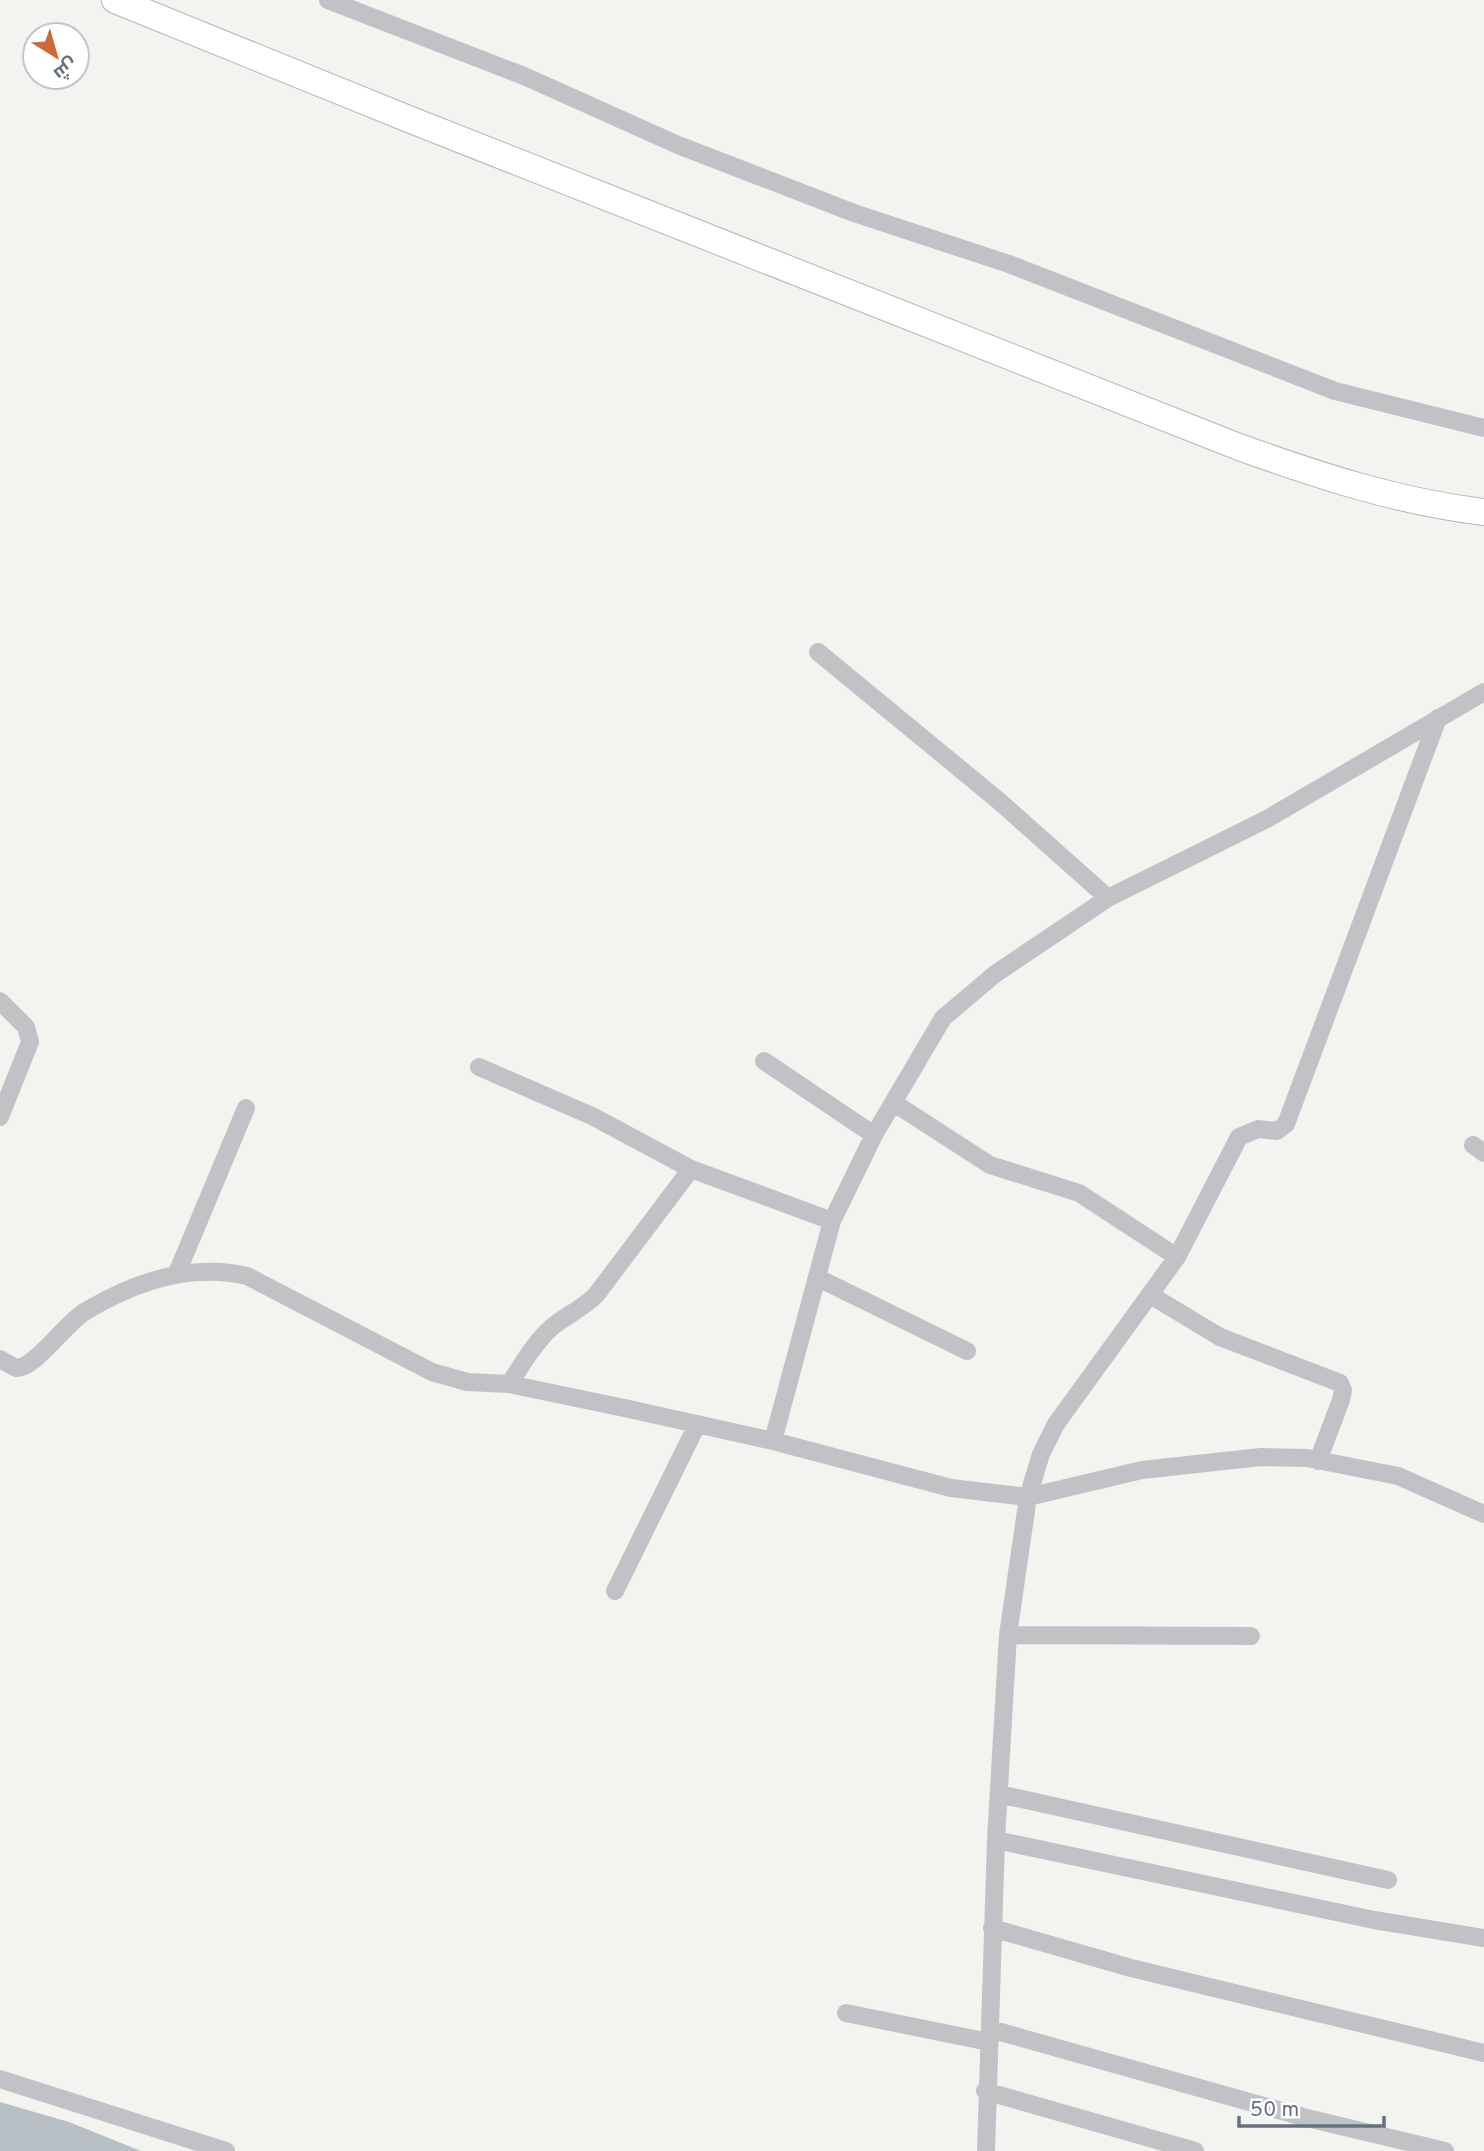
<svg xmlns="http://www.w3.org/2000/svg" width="1484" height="2151" font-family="Overpass,Cairo,sans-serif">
  <rect width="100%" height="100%" fill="#f3f4f0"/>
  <path fill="#b8c0c5" d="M0 2102 69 2122 141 2151H0Z"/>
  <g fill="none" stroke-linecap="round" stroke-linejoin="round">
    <g stroke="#b2b6ba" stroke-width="28">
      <path id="secondary" d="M115 0 411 120 1239 447C1320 476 1399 502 1484 512"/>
    </g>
    <path stroke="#c0c2c5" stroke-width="18" d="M328 0 524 76 678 145 854 213 1009 264 1335 391 1484 428
      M818 652 999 801 1108 898
      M0 1001 26 1027 30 1042 0 1117
      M764 1061 874 1135
      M479 1067 592 1116 691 1169 832 1221
      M894 1103 990 1165 1079 1193 1177 1257
      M1473 1145 1484 1153
      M177 1273 246 1108
      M818 1278 967 1351
      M1152 1296 1220 1337 1340 1383 1343 1390 1341 1400 1318 1461
      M0 1359 16 1368C35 1369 66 1322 86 1311 134 1282 191 1263 247 1276L432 1372 467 1382 509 1384 629 1409 773 1441 951 1488 1028 1497 1142 1470 1261 1457 1307 1458 1398 1476 1484 1514
      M509 1384C522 1365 534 1343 552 1327 565 1316 582 1309 596 1295L691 1169
      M773 1441 832 1221 874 1135 943 1018 995 974 1108 898 1267 819 1484 692
      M615 1591 697 1425
      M1008 1635 1251 1636
      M999 1794 1388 1880
      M996 1840 1374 1920 1484 1938
      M992 1928 1131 1968 1484 2053
      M846 2013 989 2042
      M990 2029 1303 2117 1445 2151
      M0 2079 226 2151
      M985 2091 1195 2151
      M986 2151 996 1840 1008 1635 1028 1497 1041 1454 1056 1424 1177 1257 1239 1137 1258 1129 1277 1131 1286 1124 1438 718"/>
    <use href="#secondary" stroke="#fff" stroke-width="26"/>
  </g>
  <g transform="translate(56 56) rotate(143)"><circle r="33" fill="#ffffff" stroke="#c2c6cb" stroke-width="2"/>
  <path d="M0-5L12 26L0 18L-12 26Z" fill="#cc6938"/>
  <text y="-10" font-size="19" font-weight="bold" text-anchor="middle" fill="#67717e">ش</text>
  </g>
  <path d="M1239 2116v10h145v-10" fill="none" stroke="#67717e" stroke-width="3.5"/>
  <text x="1250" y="2116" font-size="21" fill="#67717e" stroke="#ffffff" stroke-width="5" paint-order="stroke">50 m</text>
</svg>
